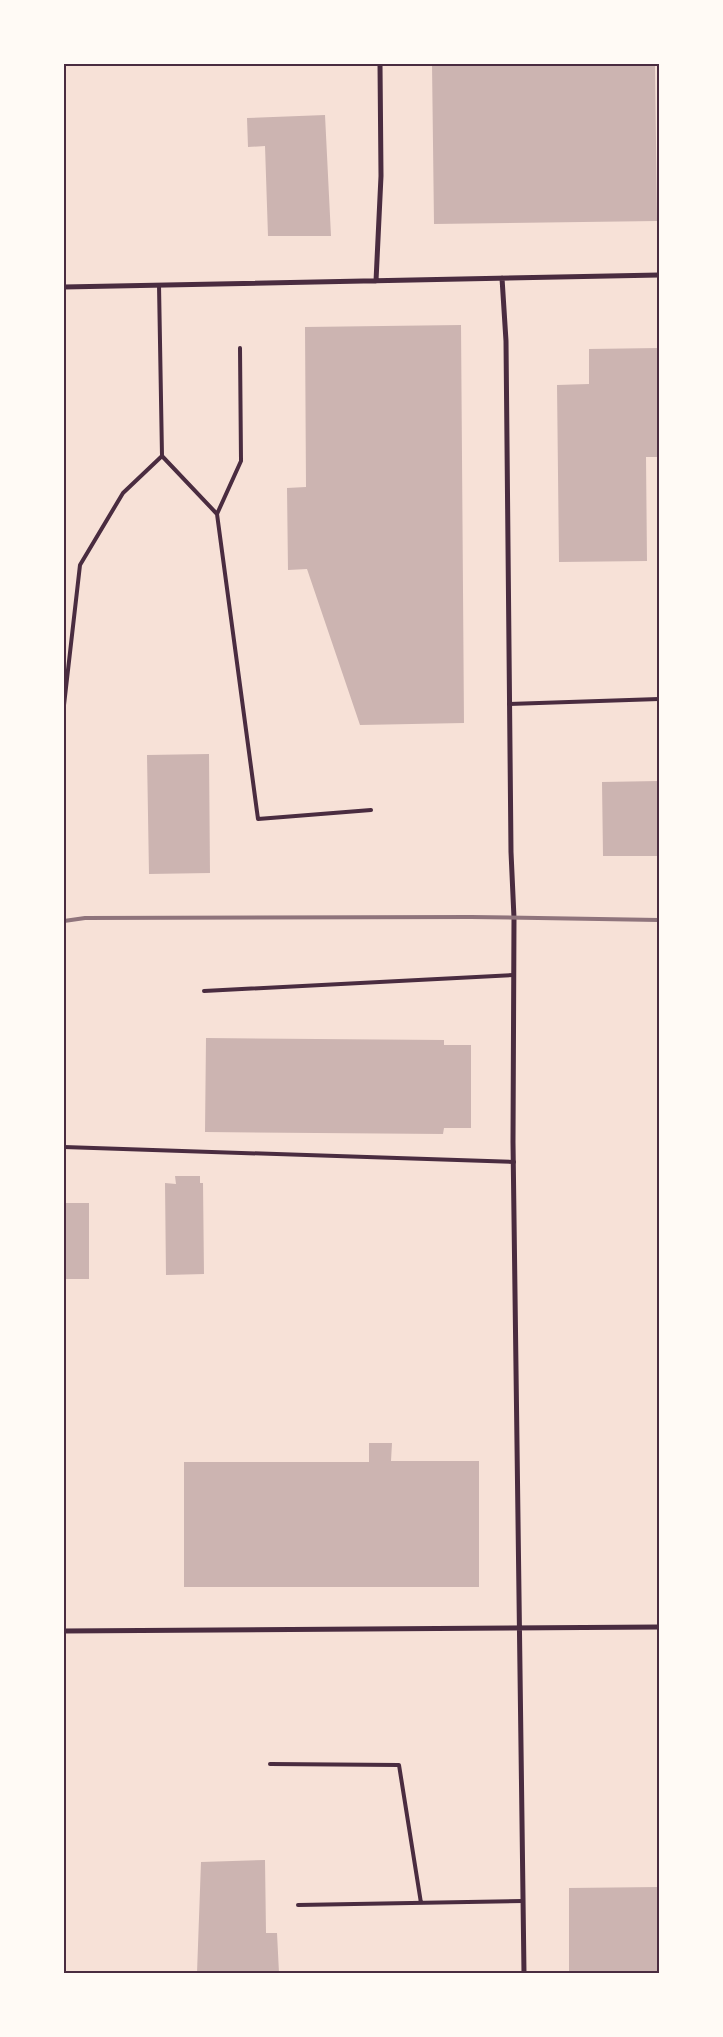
<svg xmlns="http://www.w3.org/2000/svg" width="723" height="2037" font-family="'Crimson Pro',serif">
  <rect width="100%" height="100%" fill="#f7e1d7"/>
  <path fill="#ccb4b1" d="M432 64H655L657 221 434 224Z
    M325 115 331 236H268L265 146 248 147 247 118Z
    M461 325 464 723 360 725 307 569 288 570 287 488 306 487 305 327Z
    M659 348V457H646L647 561 559 562 557 385 589 384V349Z
    M209 754 210 873 149 874 147 755Z
    M659 781V856H603L602 782Z
    M206 1038 444 1040V1045H471V1128H444L443 1134 205 1132Z
    M175 1176H200V1183H203L204 1274 166 1275 165 1183 176 1184Z
    M64 1203H89V1279H64Z
    M369 1443H392L391 1461H479V1587H184V1462H369Z
    M265 1860 266 1933H277L279 1973H197L201 1862Z
    M659 1887V1973H569V1888Z"/>
  <g fill="none" stroke-linecap="round" stroke-linejoin="round">
    <path stroke="#4a2c40" stroke-width="4" d="M159 285 162 456 217 514 241 461 240 348
      M217 514 258 819 371 810
      M509 704 659 699
      M64 705 80 565 123 493 162 456
      M204 991 514 975
      M64 1147 514 1162
      M270 1764 399 1765 421 1903
      M298 1905 523 1901"/>
    <path stroke="#4a2c40" stroke-width="5" d="M502 278 506 341 511 852 514 918 513 1142 524 1973
      M376 281 381 176 380 64
      M64 287 659 275
      M64 1631 659 1627"/>
    <path stroke="#8f747c" stroke-width="4" d="M64 921 85 918 471 917 659 920"/>
  </g>
  <rect width="723" height="2037" fill="none" stroke="#fffaf5" stroke-width="130"/>
  <rect x="65" y="65" width="593" height="1907" fill="none" stroke="#4a2c40" stroke-width="2"/>
</svg>
